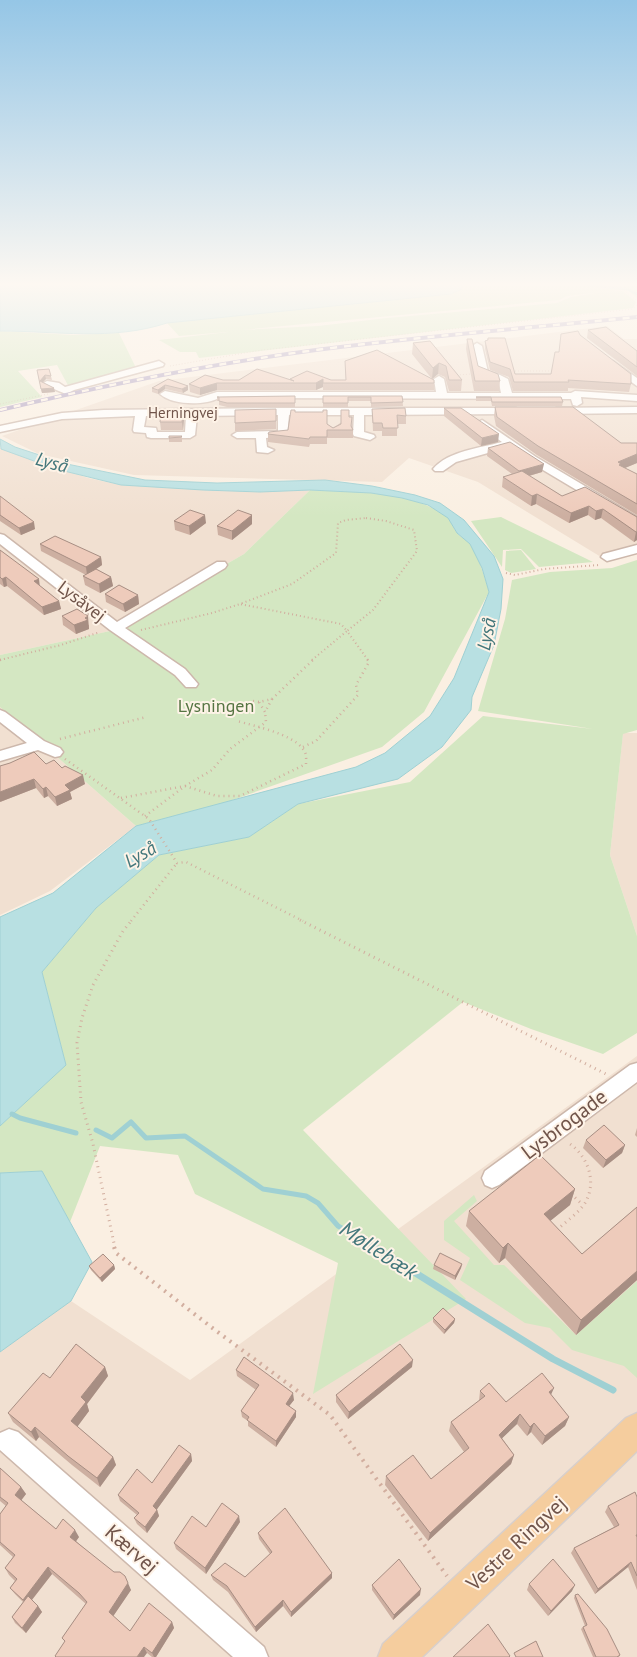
<svg xmlns="http://www.w3.org/2000/svg" width="637" height="1657" font-family="'PT Sans',sans-serif">
  <rect width="100%" height="100%" fill="#faefe2"/>
  <path fill="#f1e0d1" d="M607 326 624 339H637V551L601 557 478 482 409 458 382 482 134 475 39 454 2 436 159 381Z
    M0 448 88 478 121 485 260 492 310 490 244 554 110 631 0 655Z
    M0 707 136 826 50 891 0 915Z
    M623 733H637V936L610 855Z
    M637 1056V1657H0V1352L71 1301 190 1380Z"/>
  <path fill="#d4e7c2" fill-rule="evenodd" d="M461 285H637V298L628 290H611L623 291 636 302 633 308 199 358 196 352H180L159 340 228 332 179 336 167 323 451 294 462 289ZM602 292 571 297 557 303 387 318 318 326 242 330 559 300 567 296Z
    M0 331 73 335 119 333 138 372 70 389 57 365 18 371 42 397 0 407Z
    M310 490C352 492 412 490 447 517 451 521 453 528 457 533 461 538 468 540 471 546 480 560 484 576 489 592L424 712 382 747 224 803 136 826 0 707V655L110 631 244 554Z
    M501 517 593 562 539 567 521 549 503 550 502 567 471 521Z
    M521 550 536 569 511 573 505 570 506 551Z
    M637 560V730L623 734 610 855 637 936V1033L603 1054 531 1029 463 1002 303 1130 466 1299 313 1394 338 1263 195 1194 178 1155 100 1146 70 1222 42 1171 0 1173V1126L66 1065 42 972 96 908 159 855 249 837 298 804 410 782 483 716 593 729 478 711 505 619 512 580 550 572 612 568Z
    M474 1195 477 1201 454 1221 494 1265H504L576 1335 637 1281V1378L624 1366 572 1350 550 1328 525 1323 460 1280 470 1258 444 1240V1221Z"/>
  <path fill="#b8e0e2" stroke="#9fd0d3" d="M0 285H461L462 289 451 294 167 323C112 341 56 331 0 331Z
    M0 439 15 447 67 464 145 480 217 483 325 480 372 486 415 495 440 503 464 520 494 556 503 579 501 609 494 645 472 697 471 710 442 747 398 779 298 804 249 837 159 855 96 908 42 972 66 1065 0 1126V917L53 893 136 826 356 767 385 753 430 716 454 678 489 592 482 568 470 544 457 533 448 518 428 505 402 498 371 493 310 490 260 492 203 490 121 485 56 469 1 449Z
    M42 1171 92 1262 71 1301 0 1352V1173Z"/>
  <g fill="none" stroke-linecap="round" stroke-linejoin="round">
    <path stroke="#9fd0d3" stroke-width="2.5" d="M588 285 627 289 637 294"/>
    <path stroke="#9fd0d3" stroke-width="5" d="M12 1114 20 1118 76 1133
      M96 1130 112 1138 131 1122 146 1138 185 1136 263 1189 306 1196 318 1203 338 1226 377 1248"/>
    <path stroke="#9fd0d3" stroke-width="7" d="M374 1247 553 1359 613 1390"/>
    <g stroke="#cdb8ac" stroke-width="3">
      <path id="minor" d="M477 343 482 346 488 372 498 374 508 379 512 393H571L575 391 637 395V401L581 397 582 403 577 406 573 405 571 399 219 398C204 406 172 405 160 394L165 391 198 398 217 392H436L434 379 439 376 444 379 447 393H501L499 383 479 375 472 346Z
        M159 361 164 364 163 366 74 390 66 394 42 384 47 381 59 383 65 387Z
        M613 361 637 378V386L609 366V362Z
        M637 407V413L556 414 551 411 556 408Z
        M284 408H516L521 411 516 414 364 415V432L374 435 375 437 370 440 354 436 353 434 354 415H289L287 436 266 438 267 447 274 450 268 453 257 452 256 438H237L232 435 237 432 278 431V415L197 416 195 435 190 438H151L147 437 146 433 134 432 133 430 135 416 62 419 0 432V426L62 413 104 410ZM146 416H186L185 432H157L156 428 144 427Z
        M482 420 536 457 637 517V526L528 461 509 447 456 462 443 471H435L433 469C448 451 480 448 502 442L478 425 477 423Z
        M0 534 4 535 117 622 217 562H225L227 565 225 568 125 628 185 669 198 684 196 687H186L175 675 110 630 0 544Z
        M637 545V553L607 561 601 557 603 554Z
        M0 710 5 712 44 741 60 748 63 752 60 756 55 757 38 750 0 761V751L27 743 0 722Z
        M637 1063V1082L499 1185 492 1188 485 1185 482 1178 485 1171 630 1065Z
        M9 1429 18 1432 264 1647 268 1657H233L0 1450V1433Z"/>
    </g>
    <g stroke="#d7cfcc" stroke-width="3">
      <path id="major" d="M637 1413V1451L422 1657H378L383 1644 626 1418Z"/>
    </g>
    <path stroke="#d2ae9f" stroke-width="1" stroke-dasharray="0.5 2.5" stroke-linecap="butt" d="M623 285 625 287 624 290 637 301
      M170 366 262 350 633 309 637 305
      M512 371H554
      M457 375 472 374
      M0 404 48 394"/>
    <path stroke="#d2ae9f" stroke-width="2" stroke-dasharray="1 3" stroke-linecap="butt" d="M366 518 386 521 414 530 417 551 373 610 347 631 341 624 240 604 292 584 336 553 338 523 346 520Z
      M506 573 515 575 544 569 599 565
      M141 630 212 613 240 604
      M0 660 61 645 100 632
      M312 660 347 631 368 660"/>
    <path stroke="#d2ae9f" stroke-width="2.5" stroke-dasharray="1 4" stroke-linecap="butt" d="M0 660 5 659
      M272 699 314 659
      M272 699 265 712 259 702Z
      M253 701 259 702
      M60 739 146 717
      M303 747 316 741 358 695 356 685 369 662 367 659
      M65 759 149 819 177 863 186 862 303 921
      M121 798 185 786 212 770 230 749 266 722 265 712
      M145 816 185 786 217 796H240L306 764C306 759 307 753 303 749 292 734 255 726 237 721
      M131 921 177 863"/>
    <path stroke="#d2ae9f" stroke-width="3" stroke-dasharray="1 4.5" stroke-linecap="butt" d="M300 920 606 1074
      M571 1194 583 1205
      M557 1230C566 1221 578 1214 585 1203 598 1181 587 1154 567 1142
      M115 1248 93 1144 81 1102 77 1043 82 1018 93 985 123 931 132 920"/>
    <path stroke="#d2ae9f" stroke-width="4" stroke-dasharray="2 5.5" stroke-linecap="butt" d="M114 1247 116 1253 215 1330 330 1415 447 1576"/>
    <use href="#minor" fill="#fff" fill-rule="evenodd"/>
    <use href="#major" fill="#f5cd9e" fill-rule="evenodd"/>
    <g stroke="#b0a2c2" stroke-width="4">
      <path id="rail" d="M0 410C105 385 210 364 316 350 423 336 530 328 637 317"/>
    </g>
    <use href="#rail" stroke="#fef3e7" stroke-width="2.5" stroke-dasharray="7" stroke-linecap="butt"/>
  </g>
  <path fill="#cdafa1" d="M588 330 637 351V376L587 338Z
    M580 335 631 384 629 392 568 388V391H513L509 377 490 370 485 349V341L487 340 488 338 515 374H551L559 352Z
    M467 339 478 366 500 381 499 391H474L466 349Z
    M430 341 462 380 461 391H449L445 377 438 374 432 379 412 354 413 343Z
    M345 361 434 383V390H323V387L316 390H217L200 395 190 392 189 384 223 380H346Z
    M49 369 52 380 46 379 43 382 55 392 42 393 37 370Z
    M168 379 188 386V390L183 393 165 389 158 394 152 392V388Z
    M295 396V407H227L219 405V401H217V397Z
    M323 396H402L403 406 371 407V401H348V407H323Z
    M476 397H561L563 402 562 406H492L491 401H476Z
    M495 407 621 443H637V463L625 468 637 474V515L537 455 496 426 494 416Z
    M444 408 498 442 481 446 444 416Z
    M276 409V429L235 431V423Z
    M372 409 406 416V424H397V436H382V431H373Z
    M295 412 327 424 333 428 349 417 352 427 353 430V438H327V444H310L309 447 268 442V434L288 430Z
    M184 420 183 430H161L160 422Z
    M182 436V442H169V438Z
    M488 448 542 472 529 476 562 496 637 517V540L634 542 601 518 595 520 588 515 569 523 536 504 531 506 502 487 503 477 512 474 487 456Z
    M0 496 35 529 21 535 0 521Z
    M252 515V524L232 540 218 535 217 526Z
    M174 521 206 523 190 535 175 530Z
    M40 544 101 557 102 565 96 569 111 577 113 586 100 593 85 585 83 576 86 575 41 551Z
    M0 550 40 586 59 601 61 609 44 615 7 586 4 587 0 584Z
    M105 594 138 595 139 604 125 612 106 602Z
    M62 616 89 625V629L76 634 63 625Z
    M46 764 62 768 85 784 70 792 72 799 57 806 48 796 44 798 36 788 0 802Z
    M637 1128V1137L635 1135Z
    M586 1140 625 1145 622 1153 603 1168 583 1148Z
    M575 1189 570 1205 550 1221 582 1254 637 1207V1280L576 1335 505 1258 499 1263 466 1226 469 1211Z
    M462 1264 461 1268 455 1280 433 1269 434 1265Z
    M114 1265 115 1269 102 1282 91 1270 89 1266Z
    M433 1318 455 1319 454 1323 444 1334 433 1322Z
    M105 1367 108 1376 87 1404 89 1411 77 1426 113 1457 116 1465 100 1487 72 1465 39 1437 36 1441 13 1422 8 1413 50 1378Z
    M412 1367 348 1419 336 1402V1395Z
    M236 1370 294 1400 289 1406 296 1411V1417L276 1447 248 1426V1421L242 1417 241 1411 256 1390 237 1376Z
    M480 1391 506 1402 551 1395 569 1417 565 1426 542 1445 531 1432 527 1436 517 1424 502 1438 514 1455 511 1464 428 1541 385 1485 386 1476 431 1479 464 1452 449 1431 451 1422 479 1401Z
    M191 1454 192 1461 157 1509 159 1516 147 1533 137 1524 134 1518 137 1515 120 1501 118 1495 152 1483Z
    M0 1468 21 1487 26 1494 21 1500 56 1529 79 1537 76 1541 131 1590 113 1616 130 1631 172 1622 174 1628 156 1657H152L147 1653 65 1642 62 1638 86 1604 52 1574 32 1600 38 1606 42 1612 26 1633 15 1623 12 1617 23 1602 15 1594 10 1588 15 1581 9 1575 5 1568 13 1557 0 1545V1514L6 1506 0 1501Z
    M637 1497V1590L628 1567 595 1594 571 1553 574 1548 614 1527 605 1512 608 1506Z
    M240 1522 206 1574 176 1549 174 1543 206 1527Z
    M258 1533 332 1578 291 1617 283 1606 256 1632 228 1592 213 1580 211 1575 245 1577 270 1554 259 1539Z
    M529 1584 572 1591 548 1616 527 1590Z
    M372 1585 420 1595 393 1620 372 1590Z
    M575 1595 620 1655 619 1657H593L581 1629 583 1627 585 1626 574 1598Z"/>
  <path fill="#a78e83" d="M439 363 438 374 432 379 433 368Z
    M45 375 46 379 40 385V381Z
    M323 379V387L316 390V383Z
    M217 383V390L200 395V388Z
    M165 385V389L158 394V390Z
    M188 386V390L183 393 182 389Z
    M54 388 55 392 42 393 41 389Z
    M183 412 184 420 183 430 182 422Z
    M499 434 498 442 481 446 482 438Z
    M637 454V463L620 470 618 462Z
    M544 464 542 472 518 479 519 471Z
    M537 494 536 504 531 506 532 496Z
    M589 506 588 515 569 523 571 513Z
    M603 509 601 518 595 520 596 511Z
    M205 515 206 523 190 535 189 526Z
    M252 515V524L232 540V531Z
    M34 522 35 529 21 535 19 528Z
    M636 532H637V540L634 542Z
    M101 557 102 565 87 575 86 567Z
    M6 577 7 586 4 587 2 579Z
    M111 577 113 586 100 593 99 584Z
    M39 579 40 588 34 581Z
    M138 595 139 604 125 612 123 604Z
    M59 601 61 609 44 615 42 607Z
    M88 616 89 629 76 634 74 625Z
    M83 775 85 784 70 792 72 799 57 806 55 797 65 785Z
    M34 779 36 788 0 802V792Z
    M46 787 48 796 44 798 43 789Z
    M625 1145 622 1153 603 1168 606 1160Z
    M575 1189 570 1205 539 1230 544 1214Z
    M508 1243 505 1258 499 1263 503 1248Z
    M462 1264 461 1268 455 1280V1276Z
    M114 1265 115 1269 102 1282 100 1278Z
    M637 1271V1280L576 1335 581 1320Z
    M455 1319 454 1323 444 1334 445 1330Z
    M413 1360 412 1367 348 1419 349 1412Z
    M105 1367 108 1376 87 1404 89 1411 75 1430 71 1421 81 1397Z
    M554 1388 550 1397 549 1392Z
    M293 1393 294 1400 286 1410V1404Z
    M296 1411V1417L276 1447V1441Z
    M520 1414 517 1424 496 1444 499 1435Z
    M569 1417 565 1426 542 1445 545 1436Z
    M534 1423 531 1432 527 1436 530 1427Z
    M35 1427 39 1437 36 1441 31 1432Z
    M191 1454 192 1461 155 1512 153 1506Z
    M514 1455 511 1464 428 1541 430 1533Z
    M113 1457 116 1465 100 1487 97 1478Z
    M21 1487 26 1494 20 1502 15 1495Z
    M157 1510 159 1516 147 1533 145 1527Z
    M239 1516 240 1522 206 1574 205 1568Z
    M75 1530 79 1537 74 1544 70 1537Z
    M631 1562 628 1567 595 1594 598 1589Z
    M48 1567 52 1574 27 1606 23 1600Z
    M332 1573V1578L291 1617V1612Z
    M128 1583 131 1590 112 1618 109 1612Z
    M575 1585 572 1591 548 1616 551 1611Z
    M421 1589 420 1595 393 1620 394 1615Z
    M283 1600V1606L256 1632 255 1627Z
    M38 1606 42 1612 26 1633 22 1628Z
    M172 1622 174 1628 156 1657H154L152 1653Z
    M144 1647 147 1653 144 1657H137Z"/>
  <path fill="#eecbbb" stroke="#a78e83" d="M606 327 637 351V367L588 330Z
    M578 331 580 335 631 374V384L568 380 569 382H514L510 369 490 362 485 341 488 340V338H505L515 374H551L555 352H559L561 334Z
    M467 339H472L478 366 498 374 500 381H475Z
    M430 341 462 380H449L446 366 439 363 433 368 413 343Z
    M377 350 434 380V383H323V379L316 383H217L200 388 189 384 205 375 223 380H239L257 369 294 381 290 379 307 371 331 380H346L345 361Z
    M49 369 51 376 45 375 40 381 54 388 41 389 37 370Z
    M168 379 188 386 182 389 165 385 158 390 152 388Z
    M295 396V403H227L219 401V397H217Z
    M323 396H402L403 402 371 403V397H348V403H323Z
    M476 397H561L563 402H492L491 397Z
    M495 407H573L621 443H637V454L618 462 621 464 619 465 637 474V504L538 446 497 417Z
    M405 408 406 416 397 415 398 428H383L382 423H373L372 409Z
    M444 408H461L499 434 482 438Z
    M276 409V421L235 423V410Z
    M291 410H295V412H323V410H327V424L333 428 341 424V410H349V417H352L351 426 353 430H327V437H310L309 439 268 434 269 432 288 430Z
    M161 412H183L182 422H160Z
    M169 436H182L181 437 169 438Z
    M510 442 544 464 519 471 488 448Z
    M522 471 562 496 585 487 637 517V532H636L603 509 596 511 589 506 571 513 537 494 532 496 503 477Z
    M0 496 34 522 19 528 0 515Z
    M190 510 205 515 189 526 174 521Z
    M238 510 252 515 232 531 217 526Z
    M55 536 101 557 86 567 40 544Z
    M0 550 39 579 34 581 59 601 42 607 6 577 2 579 0 577Z
    M96 569 111 577 99 584 83 576Z
    M119 585 138 595 123 604 105 594Z
    M77 609 88 616 85 618 88 620 74 625 62 616Z
    M34 752 46 764 54 760 62 768 65 766 83 775 65 785 70 790 55 797 46 787 43 789 34 779 0 792V766L10 763Z
    M604 1125 625 1145 606 1160 586 1140Z
    M540 1155 575 1189 544 1214 582 1254 637 1207V1271L581 1320 508 1243 503 1248 469 1211Z
    M440 1253 462 1264 455 1276 434 1265Z
    M103 1254 114 1265 100 1278 89 1266Z
    M443 1308 455 1319 445 1330 433 1318Z
    M76 1344 105 1367 81 1397 86 1402 71 1421 113 1457 97 1478 68 1456 35 1427 31 1432 8 1413 43 1373 50 1378Z
    M400 1344 413 1360 349 1412 336 1395Z
    M244 1357 293 1393 286 1404 296 1411 276 1441 247 1420 249 1417 241 1411 259 1385 236 1370Z
    M542 1373 554 1388 549 1392 569 1417 545 1436 534 1423 530 1427 520 1414 499 1435 514 1455 430 1533 386 1476 413 1455 431 1479 469 1448 451 1422 485 1396 480 1391 489 1383 506 1402Z
    M179 1445 191 1454 153 1506 157 1510 145 1527 134 1518 139 1513 118 1495 137 1469 152 1483Z
    M0 1468 21 1487 15 1495 56 1529 63 1519 75 1530 70 1537 114 1572H120L125 1576 128 1583 109 1612 130 1631 149 1603 172 1622 152 1653 144 1647 137 1657H56L55 1656 65 1641 62 1638 87 1602 79 1593 48 1567 23 1600 10 1588 17 1579 5 1568 15 1555 0 1542V1514L8 1503 0 1497Z
    M635 1492 637 1497V1535H636L637 1537V1576L631 1562 598 1589 574 1548 619 1525 608 1506Z
    M222 1503 239 1516 205 1568 174 1543 192 1516 206 1527Z
    M285 1508 332 1573 291 1612 283 1600 255 1627 227 1586 211 1575 225 1563 245 1577 272 1552 258 1533Z
    M399 1559 421 1589 394 1615 372 1585Z
    M553 1559 575 1585 551 1611 529 1584Z
    M578 1594 607 1629 620 1655 617 1657H596L583 1627 587 1625 575 1595Z
    M28 1596 38 1606 22 1628 12 1617Z
    M488 1624 510 1656 509 1657H453Z
    M536 1641 543 1657H516L514 1653Z"/>
  <linearGradient id="sky" x2="0" y2="1"><stop stop-color="#95c6e6"/><stop offset="0.55" stop-color="#fdf8f2"/><stop offset="1" stop-color="#fdf8f2" stop-opacity="0"/></linearGradient>
  <rect width="637" height="517" fill="url(#sky)"/>
  <g text-anchor="middle" dominant-baseline="central" stroke-width="4" stroke-linejoin="round" paint-order="stroke">
    <g font-size="15" fill="#70544a" stroke="#fef3e7">
      <text x="183" y="412">Herningvej</text>
    </g>
    <g font-size="18" fill="#70544a" stroke="#fef3e7">
      <text transform="translate(82 601) rotate(37)">Lysåvej</text>
    </g>
    <g font-size="18" fill="#567543" stroke="#fef3e7">
      <text x="216" y="705">Lysningen</text>
    </g>
    <g font-size="19" font-style="italic" fill="#43777b" stroke="#fef3e7">
      <text transform="translate(52 462) rotate(15)">Lyså</text>
      <text transform="translate(486 634) rotate(-79)">Lyså</text>
      <text transform="translate(140 854) rotate(-30)">Lyså</text>
    </g>
    <g font-size="21" fill="#70544a" stroke="#fef3e7">
      <text transform="translate(564 1124) rotate(-37)">Lysbrogade</text>
      <text transform="translate(516 1543) rotate(-43)">Vestre Ringvej</text>
      <text transform="translate(132 1549) rotate(41)">Kærvej</text>
    </g>
    <g font-size="22" font-style="italic" fill="#43777b" stroke="#fef3e7">
      <text transform="translate(379 1250) rotate(33)">Møllebæk</text>
    </g>
  </g>
</svg>
